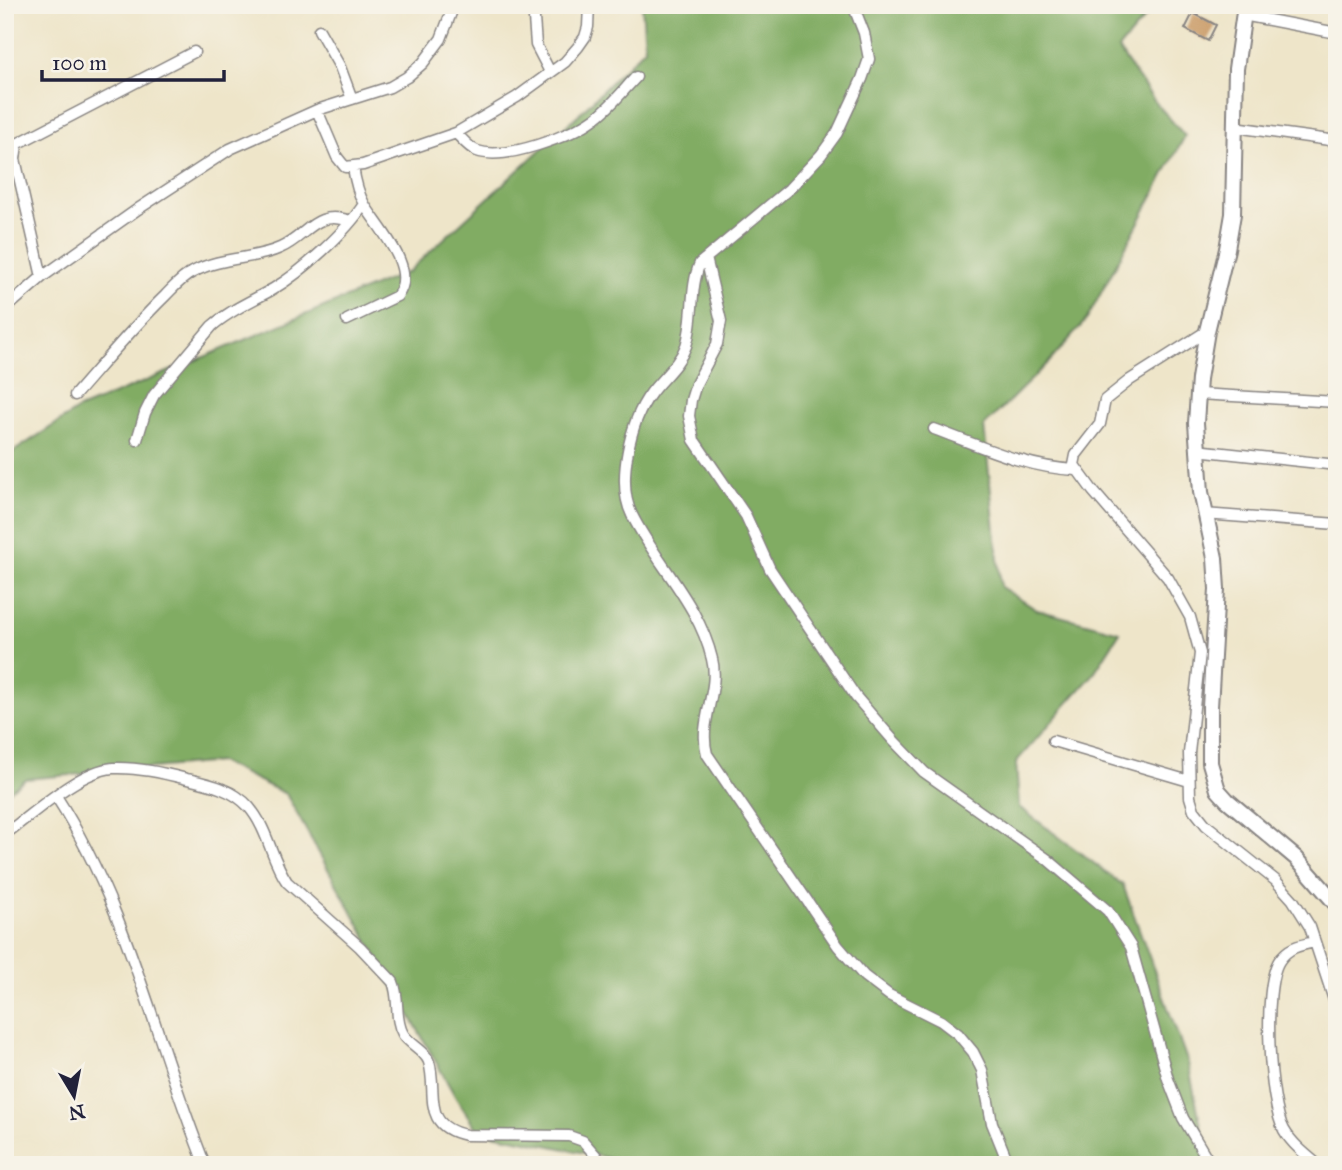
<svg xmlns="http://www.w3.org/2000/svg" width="1342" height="1170" font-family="'IM FELL Great Primer',serif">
  <rect width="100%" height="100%" fill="#f7f3e8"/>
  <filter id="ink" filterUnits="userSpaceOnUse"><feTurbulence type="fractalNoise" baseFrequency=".0143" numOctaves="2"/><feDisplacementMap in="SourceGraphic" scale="14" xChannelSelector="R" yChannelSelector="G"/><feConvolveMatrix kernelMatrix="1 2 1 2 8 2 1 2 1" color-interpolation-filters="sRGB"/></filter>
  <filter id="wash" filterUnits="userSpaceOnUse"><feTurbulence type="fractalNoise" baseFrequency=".00686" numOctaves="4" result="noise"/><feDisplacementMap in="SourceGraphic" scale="28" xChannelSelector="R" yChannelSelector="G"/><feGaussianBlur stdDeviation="1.57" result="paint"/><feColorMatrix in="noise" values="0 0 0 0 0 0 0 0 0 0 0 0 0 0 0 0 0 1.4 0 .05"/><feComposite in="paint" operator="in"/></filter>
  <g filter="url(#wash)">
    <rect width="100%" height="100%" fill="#eee5c9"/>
    <path fill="#81ac64" stroke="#526750" stroke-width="2" d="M642 5H1156L1118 49 1156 103 1185 136 1087 319 1051 360 984 426 1001 587 1037 610 1120 632 1092 676 1016 762 1019 807 1123 885 1188 1063 1209 1165H643L478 1131 455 1096 286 794 220 762 25 779 5 794V457L79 409 408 272 579 114 645 48Z"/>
    <g id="blocks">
      <path fill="#cb9d6a" d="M1193 13 1216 25 1208 41 1185 29Z"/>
    </g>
  </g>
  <g filter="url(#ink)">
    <use href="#blocks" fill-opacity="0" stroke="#888482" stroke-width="2"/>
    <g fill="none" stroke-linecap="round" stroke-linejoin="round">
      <g stroke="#888482" stroke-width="13">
        <path id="street" d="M533 5 536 45 550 72
          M853 5 864 33 869 59 862 79 837 133 821 155 789 189 700 263C689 289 695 319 686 346 679 365 663 377 651 393 630 421 616 483 632 515 657 565 699 604 712 659 720 690 698 722 707 754L838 946 864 976 889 995 941 1021 958 1034 973 1052 982 1070 992 1123 1009 1165
          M1243 15 1337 33
          M319 30 340 67 352 99
          M317 110 337 157 345 167 363 165 456 133 517 97 565 62 578 47 585 37 588 27 589 5
          M1235 127 1337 141
          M456 133C462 139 469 148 477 151 505 161 571 136 594 119 610 108 623 91 636 77
          M706 258 721 321 717 344 696 384 691 400 689 416 694 440 746 516 770 569 856 697 893 740 924 772 1047 859 1108 911 1131 947 1168 1079 1183 1118 1211 1165
          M42 277 15 159 17 144 194 52
          M5 309 42 277 138 209 230 149 317 110 390 87 407 77 423 63 441 39 454 5
          M347 320 397 296C419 269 378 228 364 204 358 193 355 180 353 167
          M1207 331 1130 380 1105 400 1100 424 1076 455 1074 465 1093 491 1168 578 1190 617 1200 653 1189 753 1190 797 1194 810 1206 825 1275 880 1293 900 1310 927 1337 1009
          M1198 394 1337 402
          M75 395C104 362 133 327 165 296 173 288 182 277 193 272 222 256 254 260 280 248 308 236 314 209 350 221
          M934 429C980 446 1026 468 1076 470
          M137 440 145 413 154 395 212 326C230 310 252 301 273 289 302 272 346 232 364 204
          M1196 450 1337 465
          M1204 514 1337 524
          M1053 741 1189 781
          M56 796C129 910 155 1041 205 1165
          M5 834C33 814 78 771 113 768 138 767 163 773 187 779 209 784 233 789 249 807 268 829 271 859 287 882L360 947 393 982C400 998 394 1019 403 1034 410 1045 425 1050 429 1062 438 1092 420 1126 466 1135L569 1136 583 1141 604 1165
          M1315 942C1300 945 1288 947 1279 961 1262 988 1269 1103 1284 1130 1292 1144 1306 1155 1318 1165"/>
      </g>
      <g stroke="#888482" stroke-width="18">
        <path id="secondary" d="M1245 5 1236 69 1233 214 1227 249 1207 331 1199 379 1196 423 1201 492 1215 558 1217 589 1210 707V763L1218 790 1227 800 1296 858 1337 905"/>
      </g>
      <use href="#street" stroke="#fff" stroke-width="10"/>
      <use href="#secondary" stroke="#fff" stroke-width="14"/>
    </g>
  </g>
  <rect width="1342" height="1170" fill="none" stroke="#f7f3e8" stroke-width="28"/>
  <g transform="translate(74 1096) rotate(170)" stroke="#f7f3e8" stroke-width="5" paint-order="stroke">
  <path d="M0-5L12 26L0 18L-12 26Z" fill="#22223b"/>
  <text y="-10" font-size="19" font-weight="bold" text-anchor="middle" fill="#22223b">N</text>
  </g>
  <path d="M42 70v10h182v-10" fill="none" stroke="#22223b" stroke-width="3.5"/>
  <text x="52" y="70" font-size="21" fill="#22223b" stroke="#f7f3e8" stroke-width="5" paint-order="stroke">100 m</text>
</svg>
